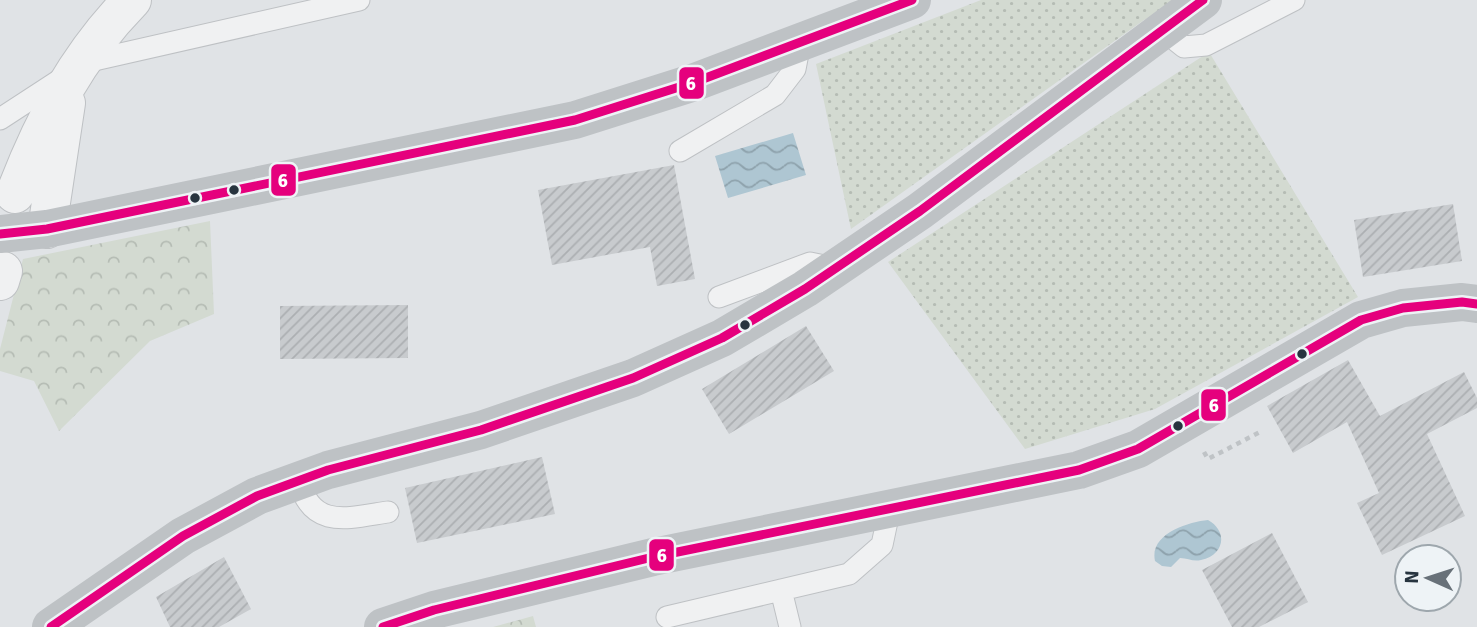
<svg xmlns="http://www.w3.org/2000/svg" width="1477" height="627" font-family="Signika,sans-serif">
  <defs>
    <pattern id="grass-dots" width="8" height="8" patternUnits="userSpaceOnUse" patternTransform="scale(1.75)"><rect width="8" height="8" fill="#d3dad1"/><path d="M2 2h.1M6 6h.1" fill="none" stroke="#b5bcb4" stroke-width="1.8" stroke-linecap="round"/></pattern>
    <pattern id="forest-crowns" width="20" height="18" patternUnits="userSpaceOnUse" patternTransform="scale(1.75)"><rect width="20" height="18" fill="#d3dad1"/><path d="M2 6a3 3 0 1 1 6 0M12 15a3 3 0 1 1 6 0" fill="none" stroke="#b5bcb4"/></pattern>
    <pattern id="water-waves" width="16" height="10" patternUnits="userSpaceOnUse" patternTransform="scale(1.75)"><rect width="16" height="10" fill="#aec6d2"/><path d="M0 5q4-4 8 0t8 0" fill="none" stroke="#8ea2ac"/></pattern>
    <pattern id="building-hatch" width="6" height="6" patternUnits="userSpaceOnUse" patternTransform="scale(1.75)"><rect width="6" height="6" fill="#c8cbce"/><path d="M-1 1l2-2M0 6l6-6M5 7l2-2" fill="none" stroke="#acafb2"/></pattern>
  </defs>
  <rect width="100%" height="100%" fill="#e0e3e6"/>
  <path fill="url(#grass-dots)" d="M981 0H1182L1144 20 851 229 816 64Z
    M1209 52 1358 297 1155 409 1025 449 888 262Z"/>
  <path fill="url(#forest-crowns)" d="M210 221 214 314 150 341 59 431 34 381 0 371V349L23 259Z
    M533 616 536 627H493Z"/>
  <path fill="url(#water-waves)" d="M793 133 806 175 728 198 715 156Z
    M1208 520C1228 531 1225 555 1201 560 1193 562 1188 558 1180 558L1171 567 1162 566 1155 561C1149 534 1188 522 1208 520Z"/>
  <path fill="url(#building-hatch)" d="M674 165 695 279 657 286 650 247 552 265 538 190Z
    M1453 204 1462 261 1363 277 1354 220Z
    M408 305V358L280 359V306Z
    M806 326 834 371 729 434 702 389Z
    M1348 360 1380 416 1464 372 1477 398V408L1427 434 1465 516 1382 555 1357 503 1379 493 1347 422 1293 453 1267 406Z
    M542 457 555 514 417 543 405 488Z
    M1272 533 1308 602 1259 627H1232L1202 570Z
    M224 557 251 609 219 627H170L156 597Z"/>
  <g fill="none" stroke-linecap="round" stroke-linejoin="round">
    <g stroke="#bec1c4" stroke-width="23">
      <path id="lane" d="M1164 31 1184 47 1206 45 1294 0
        M81 63 359 0
        M0 119 66 76
        M680 151 775 95 795 69 800 43
        M719 297 810 263 834 268
        M299 480C311 530 348 518 388 512
        M781 590 790 627
        M667 617 849 574 882 545 890 507"/>
    </g>
    <g stroke="#bec1c4" stroke-width="40">
      <path id="street" d="M15 194C43 121 77 56 132 0
        M47 229 66 103
        M0 281 3 271"/>
    </g>
    <path stroke="#bfc3c6" stroke-width="4.5" stroke-dasharray="5 5" stroke-linecap="butt" d="M1204 452 1208 459 1260 432"/>
    <use href="#lane" stroke="#f0f1f2" stroke-width="21"/>
    <use href="#street" stroke="#f0f1f2" stroke-width="38"/>
    <path stroke="#bec2c5" stroke-width="38" d="M0 234 47 229 575 120 695 82 912 0
      M51 627 183 536 257 496 328 470 481 430 633 378 722 338 805 289 920 211 1203 0
      M383 627 434 610 653 557 1079 470 1138 449 1361 320 1403 308 1462 302 1477 304"/>
    <g stroke="#eef3f6" stroke-width="14">
      <path id="bus-1" d="M0 234 47 229 575 120 695 82 912 0
        M51 627 183 536 257 496 328 470 481 430 633 378 722 338 805 289 920 211 1203 0
        M383 627 434 610 653 557 1079 470 1138 449 1361 320 1403 308 1462 302 1477 304"/>
    </g>
    <use href="#bus-1" stroke="#e5007d" stroke-width="9"/>
  </g>
  <g fill="#27343f" stroke="#eef3f6" stroke-width="2.5">
    <circle cx="234" cy="190" r="6"/>
    <circle cx="195" cy="198" r="6"/>
    <circle cx="745" cy="325" r="6"/>
    <circle cx="1302" cy="354" r="6"/>
    <circle cx="1178" cy="426" r="6"/>
  </g>
  <g stroke="#eef3f6" stroke-width="2.5">
    <rect x="678" y="66" width="27" height="34" rx="7" fill="#e5007d"/>
    <rect x="270" y="163" width="27" height="34" rx="7" fill="#e5007d"/>
    <rect x="1200" y="388" width="27" height="34" rx="7" fill="#e5007d"/>
    <rect x="648" y="538" width="27" height="34" rx="7" fill="#e5007d"/>
  </g>
  <g font-size="19" text-anchor="middle" font-weight="bold" fill="#fff">
    <text x="691" y="90">6</text>
    <text x="283" y="187">6</text>
    <text x="1214" y="412">6</text>
    <text x="662" y="562">6</text>
  </g>
  <g transform="translate(1428 578) rotate(273)"><circle r="33" fill="#eef3f6" stroke="#9ea7ad" stroke-width="2"/>
  <path d="M0-5L12 26L0 18L-12 26Z" fill="#687179"/>
  <text y="-10" font-size="19" font-weight="bold" text-anchor="middle" fill="#27343f">N</text>
  </g>
</svg>
